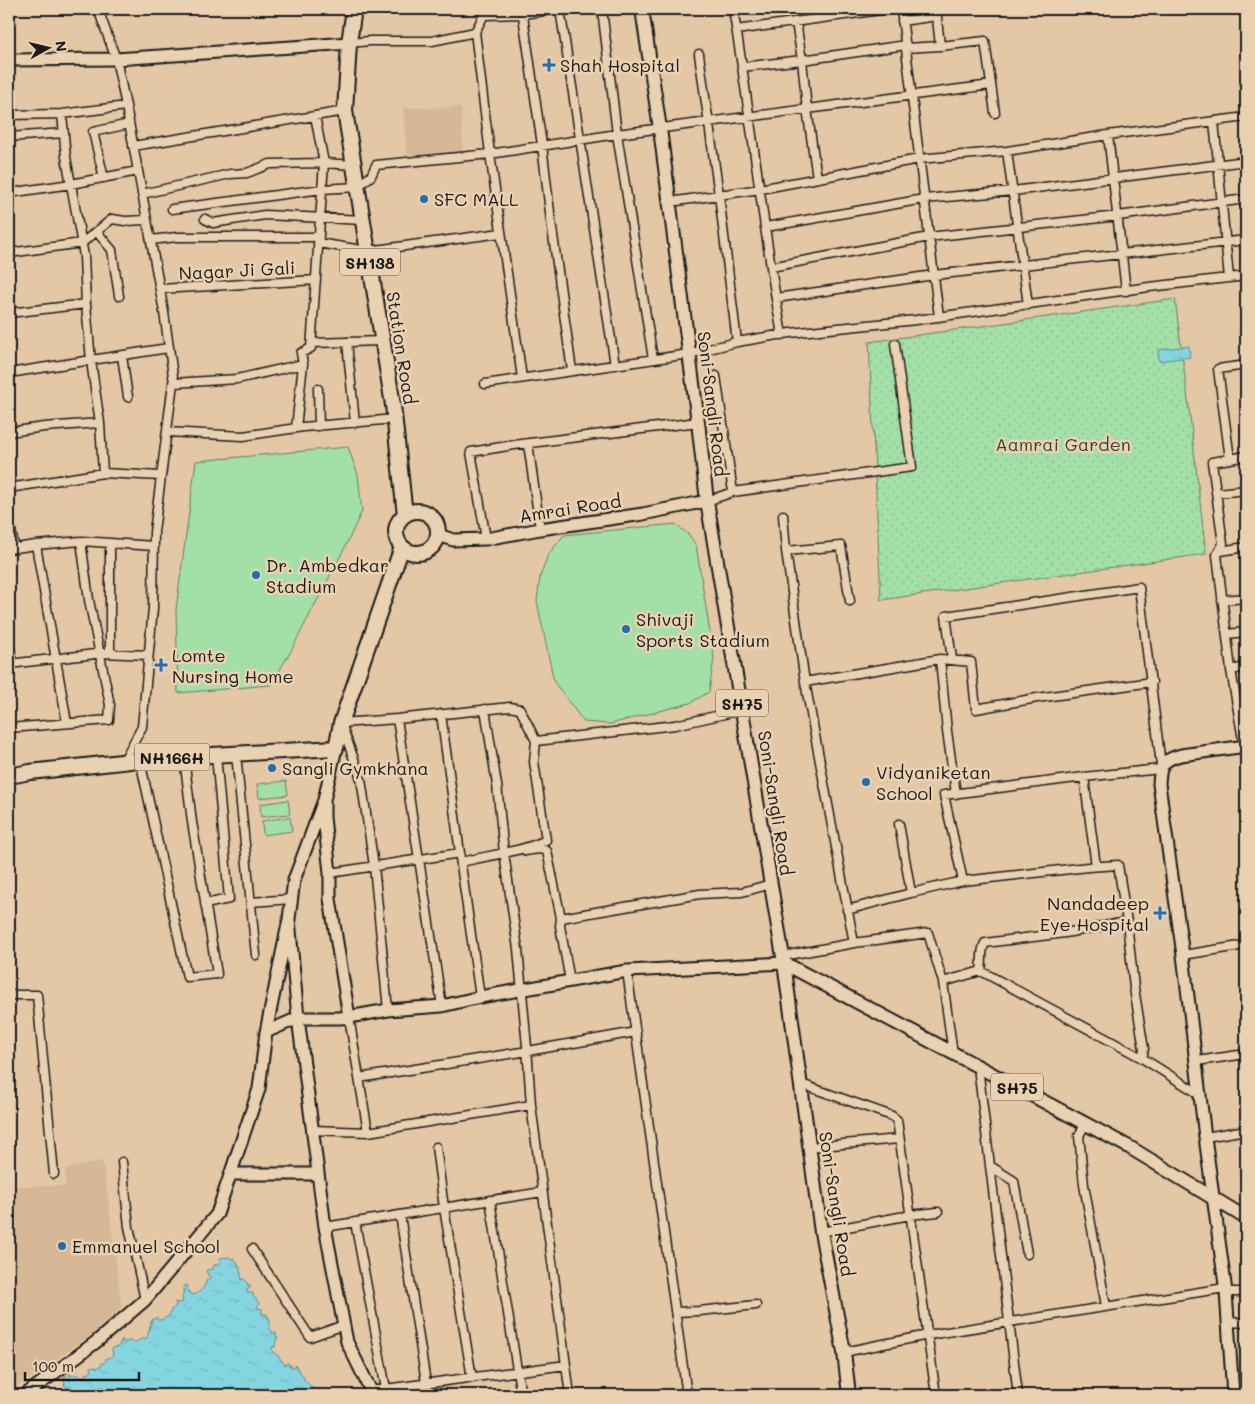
<svg xmlns="http://www.w3.org/2000/svg" width="1255" height="1404" font-family="Mali,sans-serif">
  <defs>
    <pattern id="park-dots" width="8" height="8" patternUnits="userSpaceOnUse" patternTransform="scale(1.25)"><rect width="8" height="8" fill="#a3e0a7"/><path d="M2 2h.1M6 6h.1" fill="none" stroke="#8cc08f" stroke-width="1.8" stroke-linecap="round"/></pattern>
    <pattern id="water-ripples" width="26" height="14" patternUnits="userSpaceOnUse" patternTransform="scale(1.25)"><rect width="26" height="14" fill="#85d5e1"/><path d="M2 4q2-2 4 0t4 0M15 11q2-2 4 0t4 0" fill="none" stroke="#72b6c0"/></pattern>
  </defs>
  <rect width="100%" height="100%" fill="#e4c7a5"/>
  <filter id="ink" filterUnits="userSpaceOnUse"><feTurbulence type="fractalNoise" baseFrequency=".02" numOctaves="2"/><feDisplacementMap in="SourceGraphic" scale="10" xChannelSelector="R" yChannelSelector="G"/><feConvolveMatrix kernelMatrix="1 2 1 2 8 2 1 2 1" color-interpolation-filters="sRGB"/></filter>
  <g filter="url(#ink)">
    <path fill="#d6b896" d="M461 107 463 154 407 157 403 108Z
      M103 1161 122 1307 107 1324 9 1392V1186H66L65 1169Z"/>
    <path fill="#a3e0a7" stroke="#607e62" d="M348 447 358 475 362 511 348 541 291 651 271 685 178 693 176 609 196 461Z
      M675 524 689 535 696 545 714 658 709 692 690 703 610 724 584 722 554 682 537 601 540 577 548 555 564 535Z
      M286 781 288 795 259 798 257 784Z
      M288 800 290 814 261 817 260 804Z
      M290 817 292 831 263 835 262 821Z"/>
    <path fill="url(#park-dots)" stroke="#607e62" d="M1175 299 1190 416 1206 554 881 600 869 342Z"/>
    <path fill="url(#water-ripples)" stroke="#5b8b92" d="M1189 346 1190 357 1159 361 1158 350Z
      M229 1257 232 1259H235L240 1268V1273H241L242 1280 244 1279 248 1283 247 1285H250L251 1287 248 1289 247 1293H253V1296L259 1303 257 1308 262 1309V1314H267L269 1319H270V1330L272 1331V1333H276V1337L278 1338 276 1340 275 1347H272L273 1352 278 1356 285 1365 288 1363 289 1366 291 1365V1367H294L295 1365 300 1371 299 1372 303 1375 305 1381 313 1388 314 1392 316 1393 315 1395H67L68 1388 64 1385 65 1382 63 1379 66 1375 68 1380 70 1381 71 1380 69 1374 73 1376 76 1374 82 1377 85 1376 86 1372 88 1374 92 1371 91 1367 94 1366 97 1368 101 1366 102 1363H104L106 1361V1358H109L113 1356 112 1348 118 1347 122 1339 123 1342 130 1341 134 1343 141 1339 147 1338C149 1333 149 1326 152 1320L157 1317V1320H161L169 1316 171 1310 176 1306 175 1302 177 1303 183 1302 182 1297 183 1295 184 1286 187 1285 188 1287 187 1289 191 1295C198 1295 207 1287 206 1279L208 1280 210 1278 206 1271 207 1270 213 1269 214 1265H219L221 1263 218 1260 221 1258Z"/>
    <g fill="none" stroke-linecap="round" stroke-linejoin="round">
      <g stroke="#1c1c1c" stroke-width="11">
        <path id="street" d="M98 9 116 59 126 106 164 312 174 383H173L154 532 153 608 142 727 123 762
          M522 9 542 145 551 221 572 371
          M560 9 615 365
          M733 9C751 117 763 227 782 335
          M901 9 939 317
          M902 21 937 16
          M736 30 888 9
          M349 43 370 41H432L475 32 484 15 523 14 559 9
          M940 46 985 41 995 113
          M906 48 940 46 936 9
          M699 54 719 195 737 342
          M742 67 802 60 796 22
          M62 114 66 157 84 256 86 304 91 361 100 423 103 473
          M9 115 62 114 126 106
          M1214 121 1229 278
          M1108 135 1126 291
          M9 137 64 133
          M133 146 345 111
          M1007 151 1028 305
          M104 178 93 132 129 124
          M817 178 807 109 991 85
          M9 193 71 184 138 171
          M142 194 230 174 247 173 270 164 324 163 354 165
          M670 202 760 189 919 159 1007 151 1108 135 1246 117
          M172 209 322 189 357 187 371 176 376 165 490 154 475 32
          M205 219 213 223 265 215 363 220
          M766 227 924 199 1013 191 1246 161
          M97 232 112 250 119 296
          M151 240 177 237H319
          M318 243 368 251 501 233
          M9 253 82 243 112 219 125 221 147 220
          M771 267 929 237 1118 216 1246 199
          M160 289 316 280
          M776 298 934 275 1246 240
          M9 313 86 304
          M347 342 355 423
          M312 343 383 341
          M122 356 128 397
          M653 359 617 134 807 109 802 60 906 45
          M1246 365 1218 369 1230 459 1246 456
          M9 373 168 348
          M716 376 733 492
          M522 378 490 154 617 134 602 9
          M174 383 237 379 303 364
          M485 384 689 354 737 342 790 333 916 320 1149 287 1246 276
          M318 389 319 426
          M296 428 303 364 301 353 311 348 324 163 315 116
          M9 432 44 427 100 423
          M167 432 243 436 303 427 395 419
          M528 443 540 529
          M1230 459 1212 462 1223 544 1217 555 1231 670 1244 746
          M9 488 103 473 161 476
          M1217 493 1246 490
          M707 501 733 492 912 467 895 344
          M783 515 786 551 805 682 854 943 928 933 943 982
          M9 517 14 548
          M486 539 471 452 514 445 698 422
          M36 545 81 541 154 546
          M9 549 36 545 67 723
          M786 551 841 546 850 601
          M1220 551 1246 547
          M1222 600 1246 598
          M1227 634 1246 632
          M9 639 12 663
          M110 653V544
          M940 659 947 731 956 794
          M952 659 946 616 1139 587 1161 765
          M9 664 104 653 148 655
          M1231 670 1246 667
          M805 682 940 659 971 662 976 709 1037 698 1152 682
          M485 709 497 785 504 853 518 949 527 1047 531 1105 570 1395
          M397 719 442 1006
          M9 728 109 720 110 705 89 600 81 541
          M536 741 675 725 743 710
          M236 754 256 955
          M140 760 187 977 217 974 192 822 184 757
          M1084 777 1096 866
          M899 824 911 893 963 881 944 795 1084 777 1160 769
          M526 851C533 850 541 847 547 851L561 918 560 926 570 981
          M460 858 480 997
          M330 873 460 853 441 714
          M963 881 1088 867 1118 865 1127 922 1134 988 1144 1049 1142 1058
          M251 902 292 899
          M205 904 229 899 216 755
          M847 910 911 893
          M561 918 700 894 742 892 771 884
          M1183 955 1246 945
          M783 956 854 943
          M627 971 687 1395
          M981 971C983 961 980 952 985 943L1065 933 1127 922
          M9 995H37L54 1174
          M388 1010 374 866 361 779 341 723 397 719 510 707 520 709 536 741 534 762 546 840C524 851 486 856 461 862
          M349 1017 368 1132
          M953 1054 943 982 981 971 1142 1058 1201 1095
          M1197 1061 1246 1054
          M978 1067 1018 1395
          M359 1078 528 1051 636 1032
          M801 1084 892 1116 897 1120 936 1395
          M1085 1124 1079 1136 1084 1185 1106 1306
          M312 1130 368 1132 531 1105
          M1205 1137 1246 1130
          M436 1147 444 1208 472 1378
          M810 1147 899 1139
          M122 1162 129 1227 145 1300
          M990 1166 1014 1181 1027 1254
          M490 1200 521 1395
          M400 1215 426 1383
          M355 1222 386 1389 390 1395
          M325 1227 542 1192
          M821 1232 910 1215 938 1212
          M252 1249 310 1337 344 1325
          M1226 1292H1246
          M676 1312 699 1311 756 1305
          M1229 1322 1246 1323
          M844 1352 928 1335 1225 1288
          M370 1391 566 1365"/>
      </g>
      <g stroke="#1c1c1c" stroke-width="15">
        <path id="secondary" d="M9 60 116 59 349 43
          M439 535 453 540 486 539 540 529 643 514 707 501
          M289 919 298 1018 325 1227 347 1342 373 1395
          M349 1017 388 1010 442 1006 480 997 627 971 784 963
          M266 1032 289 919 294 880 324 800 336 748
          M230 1174H318
          M25 1395 96 1342 145 1300 217 1214 259 1089 266 1032 298 1018H340L349 1017 330 899V873L324 817V800
          M1233 1395 1226 1292 1205 1137 1183 955 1159 784C1160 765 1162 760 1181 755L1246 746"/>
      </g>
      <g stroke="#1c1c1c" stroke-width="16">
        <path id="primary" d="M642 9 660 129 698 422 707 501 784 963 821 1232 844 1352 849 1395
          M784 963 1129 1147 1246 1218"/>
      </g>
      <g stroke="#1c1c1c" stroke-width="18">
        <path id="highway" d="M354 9 349 43 345 111 393 405 405 515
          M396 532a21 21 0 1 1 42 0a21 21 0 1 1-42 0Z
          M9 776 30 772 158 758 336 748 341 723 402 547"/>
      </g>
      <use href="#street" stroke="#e9d1b1" stroke-width="8"/>
      <use href="#secondary" stroke="#e9d1b1" stroke-width="11"/>
      <use href="#primary" stroke="#e9d1b1" stroke-width="12"/>
      <use href="#highway" stroke="#e9d1b1" stroke-width="14"/>
    </g>
  </g>
  <g fill="#1f6fb2" stroke="#e9d1b1" stroke-width="2">
    <path d="M546.5 57.5h5v5h5v5h-5v5h-5v-5h-5v-5h5z"/>
    <circle cx="424" cy="199" r="5"/>
    <circle cx="256" cy="575" r="5"/>
    <circle cx="626" cy="629" r="5"/>
    <path d="M158.5 657.5h5v5h5v5h-5v5h-5v-5h-5v-5h5z"/>
    <circle cx="272" cy="768" r="5"/>
    <circle cx="866" cy="782" r="5"/>
    <path d="M1157.5 905.5h5v5h5v5h-5v5h-5v-5h-5v-5h5z"/>
    <circle cx="62" cy="1246" r="5"/>
  </g>
  <g text-anchor="middle" dominant-baseline="central" stroke-width="5" stroke-linejoin="round" paint-order="stroke">
    <g fill="#e9d1b1" stroke="#5a5249" stroke-width="1">
      <rect x="340" y="248.5" width="60" height="27" rx="4"/>
      <rect x="716" y="689.5" width="52" height="27" rx="4"/>
      <rect x="134.5" y="743.5" width="75" height="27" rx="4"/>
      <rect x="991" y="1073.5" width="52" height="27" rx="4"/>
    </g>
    <g font-size="16" font-weight="bold" fill="#1c1c1c">
      <text x="370" y="262">SH138</text>
      <text x="742" y="703">SH75</text>
      <text x="172" y="757">NH166H</text>
      <text x="1017" y="1087">SH75</text>
    </g>
    <g font-size="18" fill="#1c1c1c" stroke="#e9d1b1" text-anchor="start">
      <text x="560" y="65">Shah Hospital</text>
      <text x="434" y="199">SFC MALL</text>
      <text x="266" y="565">Dr. Ambedkar<tspan x="266" dy="21">Stadium</tspan></text>
      <text x="636" y="619">Shivaji<tspan x="636" dy="21">Sports Stadium</tspan></text>
      <text x="172" y="655">Lomte<tspan x="172" dy="21">Nursing Home</tspan></text>
      <text x="282" y="768">Sangli Gymkhana</text>
      <text x="876" y="772">Vidyaniketan<tspan x="876" dy="21">School</tspan></text>
      <text x="1149" y="903" text-anchor="end">Nandadeep<tspan x="1149" dy="21">Eye Hospital</tspan></text>
      <text x="72" y="1246">Emmanuel School</text>
    </g>
    <g font-size="18" fill="#1c1c1c" stroke="#e9d1b1">
      <text transform="translate(237 270) rotate(-3)">Nagar Ji Gali</text>
      <text transform="translate(402 348) rotate(81)">Station Road</text>
      <text transform="translate(713 404) rotate(83)">Soni-Sangli Road</text>
      <text transform="translate(570 508) rotate(-9)">Amrai Road</text>
      <text transform="translate(776 803) rotate(81)">Soni-Sangli Road</text>
      <text transform="translate(837 1204) rotate(81)">Soni-Sangli Road</text>
    </g>
    <g font-size="18" fill="#374338" stroke="#e9d1b1">
      <text x="1063" y="444">Aamrai Garden</text>
    </g>
  </g>
  <rect width="1255" height="1404" fill="none" stroke="#e9d1b1" stroke-width="30"/>
  <rect x="15" y="15" width="1225" height="1374" fill="none" stroke="#1c1c1c" stroke-width="2" filter="url(#ink)"/>
  <g transform="translate(48 48) rotate(82)" stroke="#e9d1b1" stroke-width="4" paint-order="stroke">
  <path d="M0-4L9 19L0 12L-9 19Z" fill="#1c1c1c"/>
  <text y="-8" font-size="14" font-weight="bold" text-anchor="middle" fill="#1c1c1c">N</text>
  </g>
  <path d="M25 1372v8h114v-8" fill="none" stroke="#1c1c1c" stroke-width="2.5"/>
  <text x="32" y="1372" font-size="15" fill="#1c1c1c" stroke="#e9d1b1" stroke-width="4" paint-order="stroke">100 m</text>
</svg>
